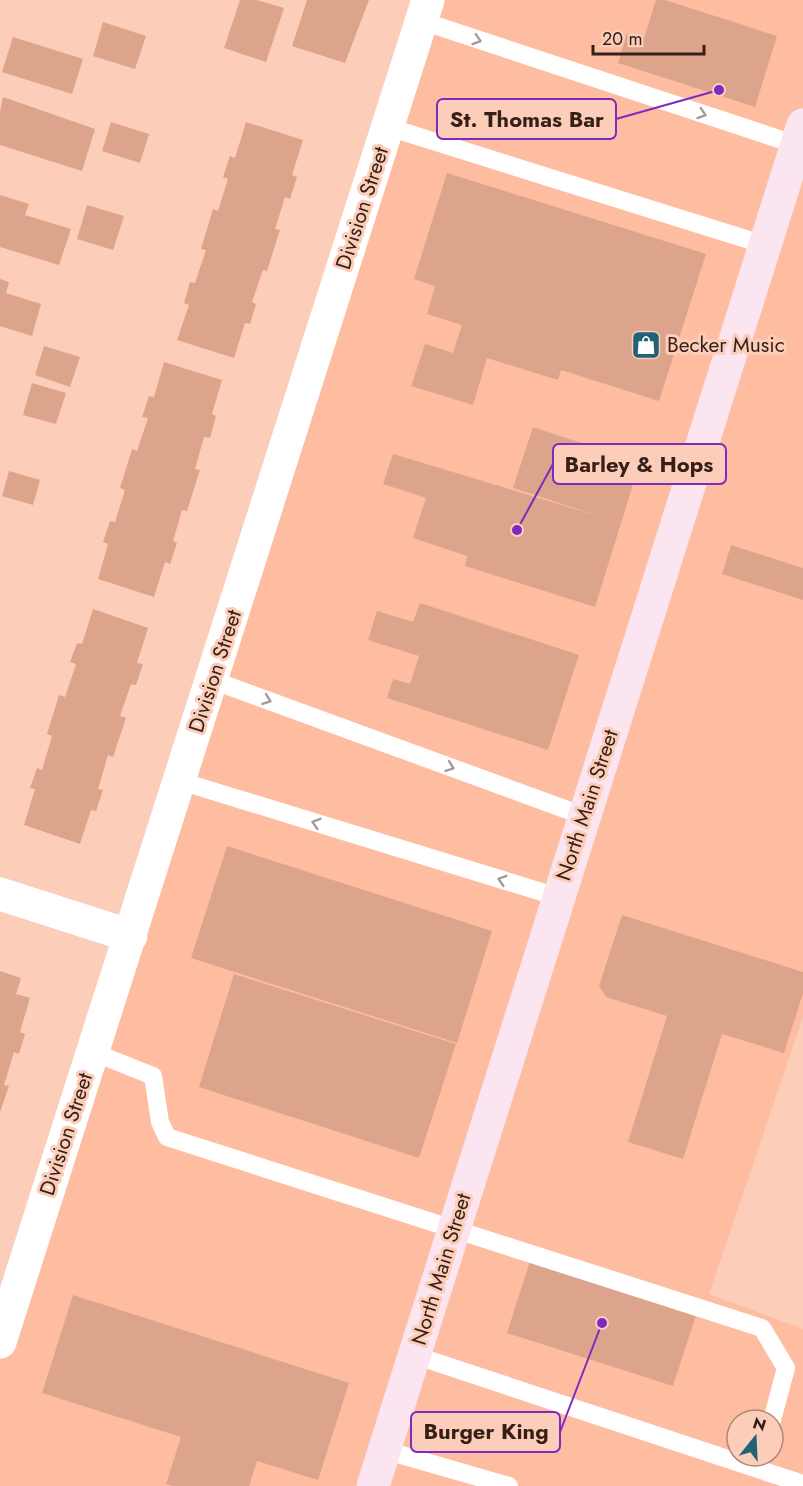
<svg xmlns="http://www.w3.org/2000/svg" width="803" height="1486" font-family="Jost,sans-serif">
  <rect width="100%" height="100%" fill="#fccdb9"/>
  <path fill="#febda1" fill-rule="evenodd" d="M428 0H803V1017L709 1294 803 1329V1486H0V1342ZM737 1420H773V1456H737Z"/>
  <path fill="#dda48c" d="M240 0H257L284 8 266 62 224 48Z
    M307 0H369L345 63 292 46Z
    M656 0H665L777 36 755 107 618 63 627 33 644 38Z
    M103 22 146 36 135 69 93 56Z
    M13 37 83 59 72 94 2 72Z
    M3 97 95 129 82 171 0 145V112Z
    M111 122 149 134 140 163 102 151Z
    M246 122 303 140 292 175 297 177 290 199 285 197 275 229 280 230 267 271 263 270 252 302 256 304 250 324 245 323 234 358 177 340 189 305 184 303 190 282 195 283 206 250 201 249 213 209 218 211 228 179 223 177 230 156 235 158Z
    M447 173 706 254 659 401 561 370 558 380 487 358 473 405 411 386 425 344 453 353 462 325 427 314 435 286 414 279Z
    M0 195 29 204 25 215 71 229 59 265 0 247Z
    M87 205 124 216 113 250 77 239Z
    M0 279 9 282 6 293 41 304 32 336 0 326Z
    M44 346 80 357 70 387 35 375Z
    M164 362 222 380 212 414 216 416 210 438 204 437 195 469 200 470 187 511 182 510 173 541 177 543 170 564 165 562 154 597 98 579 108 544 103 542 110 521 115 522 125 490 120 488 132 449 137 451 148 418 142 417 149 396 154 397Z
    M32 383 66 393 56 424 23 415Z
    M533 427 640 462 595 607 465 566 467 556 413 538 426 498 383 484 393 454 605 518 513 488Z
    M9 471 40 480 33 505 2 496Z
    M731 545 803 568V600L722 574Z
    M420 603 579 655 548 750 387 698 393 679 410 684 419 656 368 640 377 611 413 622Z
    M93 609 148 628 137 663 143 664 136 685 131 684 120 716 126 718 113 757 108 755 98 789 103 790 96 811 91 810 80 844 24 825 35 789 30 788 37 768 42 770 52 736 47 734 59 695 65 697 76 664 70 662 77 643 82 644Z
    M227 846 492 931 457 1043 191 958Z
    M622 915 803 972V993L784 1053 722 1034 683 1159 628 1142 667 1016 606 997 599 986Z
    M0 971 21 978 16 994 30 998 20 1032 25 1034 19 1054 14 1052 4 1085 9 1086 0 1112Z
    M234 974 456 1044 419 1158 199 1087Z
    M530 1261 697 1312 673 1386 507 1333Z
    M73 1295 349 1383 318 1480 257 1461 249 1486H173L166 1484 181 1437 42 1393Z"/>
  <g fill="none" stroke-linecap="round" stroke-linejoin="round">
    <path stroke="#fff" stroke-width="18" d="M422 21 797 145
      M388 127 765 245
      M212 680 584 816
      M180 781 558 897
      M93 1052 153 1076 160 1122 167 1137 762 1328 786 1368 772 1420
      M414 1355 803 1484
      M384 1450 509 1486"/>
    <path stroke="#fff" stroke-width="33" d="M0 894 131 936
      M0 1342 428 0"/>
    <path stroke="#fae5f1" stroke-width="33" d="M373 1486 803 125"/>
  </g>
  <defs><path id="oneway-chevron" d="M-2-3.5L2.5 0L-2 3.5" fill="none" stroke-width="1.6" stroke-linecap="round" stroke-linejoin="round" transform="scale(1.5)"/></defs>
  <g stroke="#a49a96">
    <use href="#oneway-chevron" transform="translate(477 40) rotate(18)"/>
    <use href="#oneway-chevron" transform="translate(702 114) rotate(18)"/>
    <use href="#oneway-chevron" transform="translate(267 700) rotate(20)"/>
    <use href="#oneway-chevron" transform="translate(450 767) rotate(20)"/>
    <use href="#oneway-chevron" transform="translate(316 823) rotate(-163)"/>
    <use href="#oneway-chevron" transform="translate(502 880) rotate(-163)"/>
  </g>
  <defs>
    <g id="shop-square" transform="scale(1.5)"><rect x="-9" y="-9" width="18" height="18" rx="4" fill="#226277" stroke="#fccdb9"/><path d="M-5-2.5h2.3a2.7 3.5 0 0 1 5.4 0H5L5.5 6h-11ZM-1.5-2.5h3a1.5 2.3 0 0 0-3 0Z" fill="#fff"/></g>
  </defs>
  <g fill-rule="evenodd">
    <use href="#shop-square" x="646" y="345"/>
  </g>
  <g text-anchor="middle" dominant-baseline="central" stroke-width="6" stroke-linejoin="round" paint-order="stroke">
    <g font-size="21" fill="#351f16" stroke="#fccdb9">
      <text transform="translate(362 208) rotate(-72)">Division Street</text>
      <text transform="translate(215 671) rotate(-72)">Division Street</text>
      <text transform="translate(587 805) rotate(-72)">North Main Street</text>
      <text transform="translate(66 1134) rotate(-72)">Division Street</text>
      <text transform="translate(441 1269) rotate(-73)">North Main Street</text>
    </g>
    <g font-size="21" fill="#351f16" stroke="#fccdb9" text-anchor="start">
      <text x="667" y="345">Becker Music</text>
    </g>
  </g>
  <path fill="none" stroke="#7b2cbf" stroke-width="2" d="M719 90L616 119M517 530L553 464M602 1323L560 1432"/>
  <g fill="#7b2cbf" stroke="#fccdb9" stroke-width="2">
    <circle cx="719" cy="90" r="6"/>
    <circle cx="517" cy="530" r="6"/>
    <circle cx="602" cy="1323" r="6"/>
  </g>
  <g fill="#fccdb9" stroke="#7b2cbf" stroke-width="2">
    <rect x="437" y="99" width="179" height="40" rx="6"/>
    <rect x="553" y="444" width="173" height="40" rx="6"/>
    <rect x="411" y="1412" width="149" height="40" rx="6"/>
  </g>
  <g font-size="22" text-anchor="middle" font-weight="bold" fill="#351f16">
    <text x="527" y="127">St. Thomas Bar</text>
    <text x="639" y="472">Barley &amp; Hops</text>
    <text x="486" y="1439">Burger King</text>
  </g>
  <g transform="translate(755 1438) rotate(18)"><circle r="28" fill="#fccdb9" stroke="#ac8778" stroke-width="1.5"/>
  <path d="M0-4.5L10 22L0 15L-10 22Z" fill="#226277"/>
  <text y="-9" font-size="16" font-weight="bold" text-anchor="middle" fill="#351f16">N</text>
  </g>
  <path d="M593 45v9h111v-9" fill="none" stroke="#351f16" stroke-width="3"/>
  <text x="602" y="45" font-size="18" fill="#351f16" stroke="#fccdb9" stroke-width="4.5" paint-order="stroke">20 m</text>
</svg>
